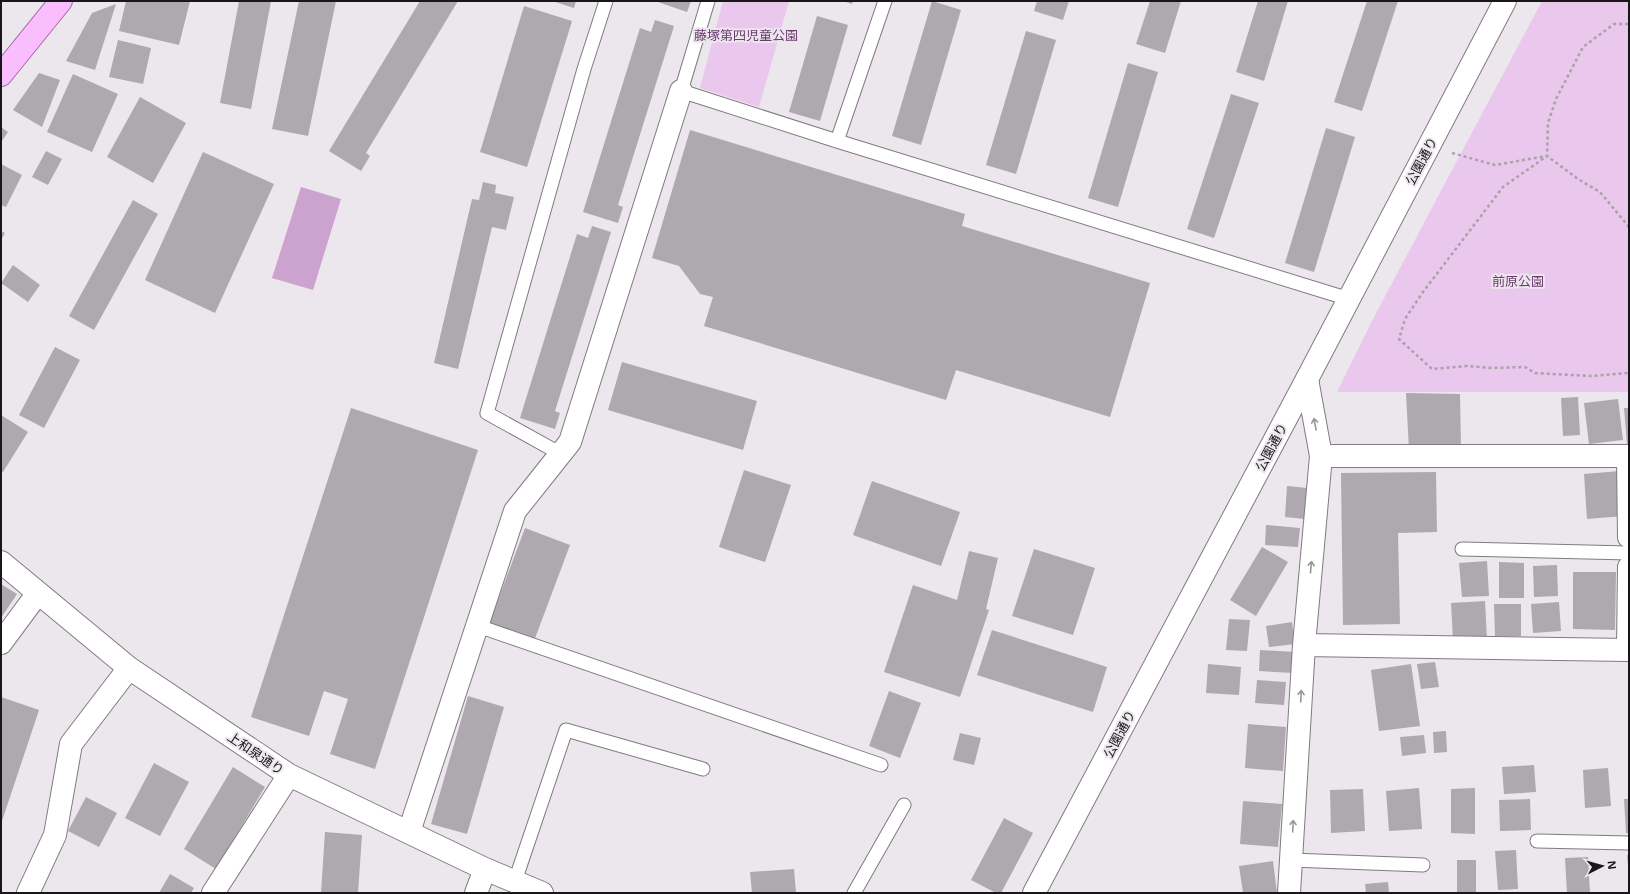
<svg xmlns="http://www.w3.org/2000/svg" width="1630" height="894" font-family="'Noto Sans','Noto Sans JP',sans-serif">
  <rect width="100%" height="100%" fill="#ece7ec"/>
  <path fill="#eac7ec" d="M723 1H789L759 107 700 88Z
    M1542 1H1629V392H1337L1374 317Z"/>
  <path fill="#cca2cf" d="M301 187 341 199 313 290 272 278Z"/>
  <path fill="#aea9ae" d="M126 1H190L179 45 119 31Z
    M239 1H271L251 109 220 103Z
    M299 1H336L308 136 272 129Z
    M420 1H458L366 153 370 156 361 171 329 151Z
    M552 1H576L574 8Z
    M655 1H691L687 12Z
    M843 1H853L852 4Z
    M932 1 961 10 921 145 892 136Z
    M1037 1H1069L1063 20 1034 11Z
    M1150 1H1181L1165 53 1136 44Z
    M1258 1H1288L1264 81 1236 72Z
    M1367 1H1398L1362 111 1334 102Z
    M116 4 95 70 66 61 92 13Z
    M524 6 572 21 527 167 480 152Z
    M817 16 848 25 820 121 789 112Z
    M655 20 674 26 618 205 623 207 618 223 583 212 640 28 651 32Z
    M1026 31 1056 40 1016 174 986 165Z
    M118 40 151 48 143 84 109 77Z
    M1128 63 1158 72 1118 207 1088 198Z
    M39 73 60 80 42 127 13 110Z
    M73 74 118 94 92 152 47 132Z
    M1231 94 1259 103 1214 238 1187 229Z
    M140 97 186 123 153 183 107 157Z
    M1 127 8 132 1 142Z
    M1326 128 1355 137 1314 272 1285 263Z
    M690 130 965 214 962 226 1150 283 1110 417 956 370 946 400 704 326 713 297 700 294 679 266 652 258Z
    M46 151 62 159 48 185 32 177Z
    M203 152 274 184 215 313 145 280Z
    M1 164 22 175 6 207 1 205Z
    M483 182 496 185 495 193 514 197 506 230 492 227 458 369 434 363 472 199 479 200Z
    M133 200 158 214 94 330 69 316Z
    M592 226 611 232 555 411 560 413 555 429 520 418 577 234 588 238Z
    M1 231 5 233 1 240Z
    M13 265 40 285 28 302 1 283Z
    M55 347 80 360 44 428 19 415Z
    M622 362 757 401 743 450 608 410Z
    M1406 393 1460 394 1461 447 1409 450Z
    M1578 397 1580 435 1563 436 1561 398Z
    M1618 399 1623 440 1589 444 1584 403Z
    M351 408 478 450 375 769 330 754 348 699 324 691 309 736 251 717Z
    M1624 408H1629V444H1627Z
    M1 415 28 432 3 472 1 471Z
    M744 470 791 485 765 562 719 547Z
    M1620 471 1624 516 1587 519 1584 474Z
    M1436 472 1437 532 1398 533 1400 624 1343 625 1341 473Z
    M872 481 960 512 941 566 853 535Z
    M1287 486 1307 488 1305 519 1285 517Z
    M1266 525 1300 528 1298 547 1265 545Z
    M525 528 570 545 534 641 489 624Z
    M1262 547 1288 562 1256 616 1230 600Z
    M1034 549 1095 568 1073 635 1012 616Z
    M969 551 998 558 986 609 989 610 960 697 884 672 913 585 957 600Z
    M1487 561 1489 596 1462 597 1459 563Z
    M1499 562 1524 563V598H1499Z
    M1557 565 1558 596 1534 597 1533 566Z
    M1573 572H1616L1615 630 1573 629Z
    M1 584 17 594 1 618Z
    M1485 601 1487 639 1453 641 1451 603Z
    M1559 602 1561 631 1533 633 1531 604Z
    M1494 604H1521V636H1495Z
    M1229 619 1250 620 1247 651 1226 650Z
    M1292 622 1295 644 1269 647 1266 626Z
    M992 630 1107 667 1093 712 977 675Z
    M1260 650 1296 652 1294 673 1259 671Z
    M1435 662 1439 687 1421 689 1417 664Z
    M1208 664 1241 667 1239 695 1206 693Z
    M1411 664 1420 726 1379 731 1371 670Z
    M1257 680 1286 682 1284 705 1255 703Z
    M889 691 921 703 900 758 869 746Z
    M468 696 504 707 467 834 431 824Z
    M1 697 39 710 1 824Z
    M1248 724 1286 727 1283 771 1245 768Z
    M1446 731 1447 752 1434 753 1433 732Z
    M960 733 981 738 974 765 953 760Z
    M1424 735 1426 753 1402 756 1400 737Z
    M154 763 189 782 160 836 125 818Z
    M1534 765 1536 792 1504 794 1502 767Z
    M233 767 265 787 216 869 184 849Z
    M1608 768 1611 806 1585 808 1583 770Z
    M1419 788 1422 829 1389 831 1386 791Z
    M1475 788V834L1451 833V789Z
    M1363 789 1365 831 1331 833 1330 790Z
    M86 797 117 813 99 847 68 831Z
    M1530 799 1531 830 1500 831 1499 800Z
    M1624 799H1629V833H1626Z
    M1243 801 1282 804 1278 847 1240 844Z
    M1004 818 1033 833 1001 893H996L971 880Z
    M325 832 362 835 358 893H321Z
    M1516 850 1518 889 1498 890 1495 851Z
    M1627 855H1629V866H1628Z
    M1588 857 1590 893H1567L1565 858Z
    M1457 860H1476V893H1457Z
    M1273 861 1277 893H1243L1239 866Z
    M794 869 796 893H752L750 872Z
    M170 874 194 888 191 893H159Z
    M1388 882 1389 893H1366L1365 884Z"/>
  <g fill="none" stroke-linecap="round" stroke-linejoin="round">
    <g stroke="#807b80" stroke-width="15">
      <path id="lane" d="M708 1 681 91 837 141 1349 299
        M837 141 885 1
        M561 454 487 413 584 69 606 1
        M1462 549 1629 553
        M478 626 881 765
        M1537 841 1629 843
        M1291 860 1423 865
        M515 881 566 730 703 769
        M854 893 904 805"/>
    </g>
    <g stroke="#807b80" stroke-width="24">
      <path id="street" d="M1321 456H1628L1629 537
        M1 562 129 668 289 775 485 869 542 893
        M1 643 38 593
        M1304 645 1629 650
        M1628 650 1629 567
        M409 832 515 511 570 442 681 91
        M28 893 55 835 71 744 129 668
        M213 893 289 775
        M476 893 485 869
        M1289 893 1304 645 1321 456 1307 379"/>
    </g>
    <g stroke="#807b80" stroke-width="24">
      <path id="secondary" d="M1034 893 1307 379 1505 1"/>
    </g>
    <g stroke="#a867ad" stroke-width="24">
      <path id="primary" d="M1 75 61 1"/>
    </g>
    <path stroke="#a7a3a7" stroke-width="2.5" stroke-dasharray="3 3" stroke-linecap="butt" d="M1452 153 1495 165 1547 156 1548 123 1556 99 1583 47 1614 24H1629
      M1629 227 1600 192 1578 179 1547 156 1503 187 1423 292 1405 319 1399 339 1432 369 1466 366 1491 368 1525 367 1535 373 1590 376 1629 373"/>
    <use href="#lane" stroke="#fff" stroke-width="13"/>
    <use href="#street" stroke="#fff" stroke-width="22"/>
    <use href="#secondary" stroke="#fff" stroke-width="22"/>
    <use href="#primary" stroke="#fabefe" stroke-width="22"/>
  </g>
  <defs><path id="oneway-shaft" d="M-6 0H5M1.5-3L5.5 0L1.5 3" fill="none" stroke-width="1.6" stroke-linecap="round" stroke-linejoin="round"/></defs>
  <g stroke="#979697">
    <use href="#oneway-shaft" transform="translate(1315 424) rotate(-101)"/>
    <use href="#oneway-shaft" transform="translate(1311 567) rotate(-85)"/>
    <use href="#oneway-shaft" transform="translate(1301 696) rotate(-87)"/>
    <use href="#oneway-shaft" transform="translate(1293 826) rotate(-87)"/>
  </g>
  <g text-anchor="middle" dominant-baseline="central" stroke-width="4" stroke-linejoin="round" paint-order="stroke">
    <g font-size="13" fill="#6d3a72" stroke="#ece7ec">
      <text x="746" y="35">藤塚第四児童公園</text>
      <text x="1518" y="281">前原公園</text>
    </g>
    <g font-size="13" fill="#181618" stroke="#ece7ec">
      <text transform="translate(1421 161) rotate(-62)">公園通り</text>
      <text transform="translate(1271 447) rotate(-62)">公園通り</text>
      <text transform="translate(1119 734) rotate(-62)">公園通り</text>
      <text transform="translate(256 753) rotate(34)">上和泉通り</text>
    </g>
  </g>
  <rect width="1630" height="894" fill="none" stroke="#181618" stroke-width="4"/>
  <g transform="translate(1602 866) rotate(84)" stroke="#ece7ec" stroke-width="3" paint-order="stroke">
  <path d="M0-3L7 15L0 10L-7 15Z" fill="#181618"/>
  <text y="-6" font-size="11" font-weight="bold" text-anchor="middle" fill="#181618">N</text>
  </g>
</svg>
